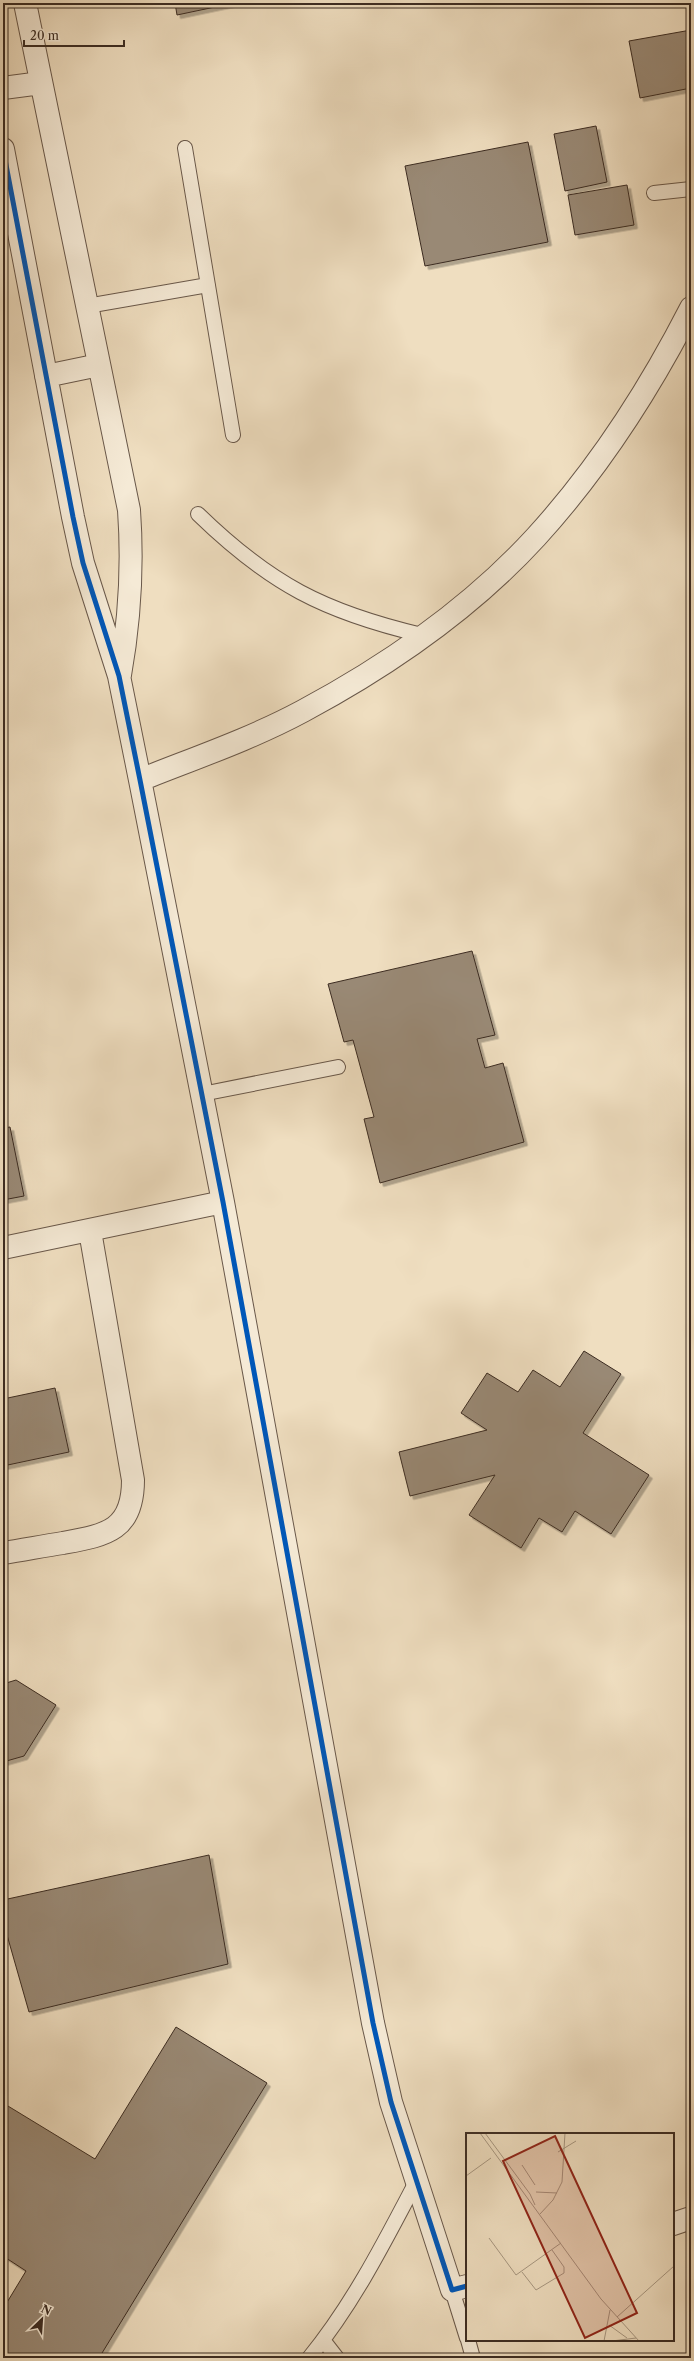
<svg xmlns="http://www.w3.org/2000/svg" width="694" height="2361" font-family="'Libre Caslon Text',serif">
  <defs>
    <filter id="shadow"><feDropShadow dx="3.5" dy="3.5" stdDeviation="0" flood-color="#0004"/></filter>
  </defs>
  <rect width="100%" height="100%" fill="#efdec0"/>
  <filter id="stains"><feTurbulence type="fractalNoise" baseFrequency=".005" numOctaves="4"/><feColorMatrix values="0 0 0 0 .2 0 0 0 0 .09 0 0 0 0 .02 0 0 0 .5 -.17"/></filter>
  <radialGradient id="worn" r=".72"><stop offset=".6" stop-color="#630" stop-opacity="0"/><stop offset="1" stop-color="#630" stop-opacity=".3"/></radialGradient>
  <path fill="#998974" stroke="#3c2c22" filter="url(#shadow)" d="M175 3H234L177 15Z
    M691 30V88L640 98 629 41Z
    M596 126 607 182 565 191 554 134Z
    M528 142 548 242 425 266 405 166Z
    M627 185 634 225 575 235 568 195Z
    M472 951 495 1035 477 1039 485 1068 503 1063 524 1142 380 1183 364 1119 374 1117 353 1040 344 1042 328 984Z
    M10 1127 24 1196 3 1200V1128Z
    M584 1351 621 1374 583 1433 649 1475 611 1534 575 1511 562 1532 539 1518 521 1548 469 1515 495 1475 410 1496 399 1452 487 1430 461 1413 487 1373 518 1392 533 1370 560 1387Z
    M55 1388 69 1452 3 1466V1399Z
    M16 1680 56 1705 24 1756 3 1762V1684Z
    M209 1855 228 1964 29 2012 3 1921V1900Z
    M176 2027 267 2083 99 2358H11L3 2353V2309L26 2271 3 2256V2103L95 2159Z"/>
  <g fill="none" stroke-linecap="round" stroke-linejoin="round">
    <g stroke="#69584a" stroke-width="16">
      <path id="lane" d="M185 148 233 435
        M654 193 691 189
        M87 306 208 285
        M198 514C270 584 324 612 422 635
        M202 1094 338 1067
        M452 2290 467 2338
        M323 2340 337 2358
        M468 2340 473 2358
        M309 2358C353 2304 384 2243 416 2182"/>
    </g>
    <g stroke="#69584a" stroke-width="24">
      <path id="street" d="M25 3 129 510C133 566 130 619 120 675
        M3 88 41 83
        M3 149 73 517 83 563 119 676 140 780 223 1202 373 2023 391 2102 452 2290 467 2286
        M46 376 99 365
        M140 780C195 758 251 739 303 711 387 666 471 608 536 537 598 469 649 390 691 308
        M3 1248 223 1202
        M3 1553C23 1550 43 1546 63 1543 106 1535 133 1531 133 1480L90 1231
        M673 2224 691 2218"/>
    </g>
    <use href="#lane" stroke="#f5ead6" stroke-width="14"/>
    <use href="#street" stroke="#f5ead6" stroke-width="22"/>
    <g stroke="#f5ead6" stroke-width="8">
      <path id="cycleway" d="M3 149 73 517 83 563 119 676 140 780 223 1202 373 2023 391 2102 452 2290 467 2286"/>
    </g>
    <use href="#cycleway" stroke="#0057b8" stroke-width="5"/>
  </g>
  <g transform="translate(466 2133)">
    <rect width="208" height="208" fill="#efdec0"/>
    <path fill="none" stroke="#a79781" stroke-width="1" d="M14 0 135 166 173 208M19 0 64 61 69 72M92 19 110 8M56 32 69 52M0 43 25 25M70 59 91 60M74 81 87 67 96 49 99 0M23 105 50 142 95 110M56 139 70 157 98 140V134L86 117M151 184 208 133M143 192 161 205M138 208 144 177M146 208 170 205"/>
    <path fill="#8f2418" fill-opacity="0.15" stroke="#8f2418" stroke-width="2" d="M89 3 171 180 119 205 37 28Z"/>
    <rect width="208" height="208" fill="none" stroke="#3c2c22" stroke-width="2"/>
  </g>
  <rect width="694" height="2361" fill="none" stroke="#efdec0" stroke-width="16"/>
  <rect x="4" y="4" width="686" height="2353" fill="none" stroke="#3c2c22" stroke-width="2"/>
  <rect x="8" y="8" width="678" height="2345" fill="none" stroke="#3c2c22"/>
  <g transform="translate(42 2319) rotate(25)" stroke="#f5ead6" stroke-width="3" paint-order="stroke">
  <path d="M0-3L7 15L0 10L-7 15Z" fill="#3c2c22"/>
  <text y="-6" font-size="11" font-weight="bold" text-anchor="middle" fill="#3c2c22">N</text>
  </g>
  <path d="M24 40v6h100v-6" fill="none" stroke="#3c2c22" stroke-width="2"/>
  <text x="30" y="40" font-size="12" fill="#3c2c22" stroke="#f5ead6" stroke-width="3" paint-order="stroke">20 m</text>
  <rect width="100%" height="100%" filter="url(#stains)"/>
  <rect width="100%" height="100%" fill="url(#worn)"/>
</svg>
